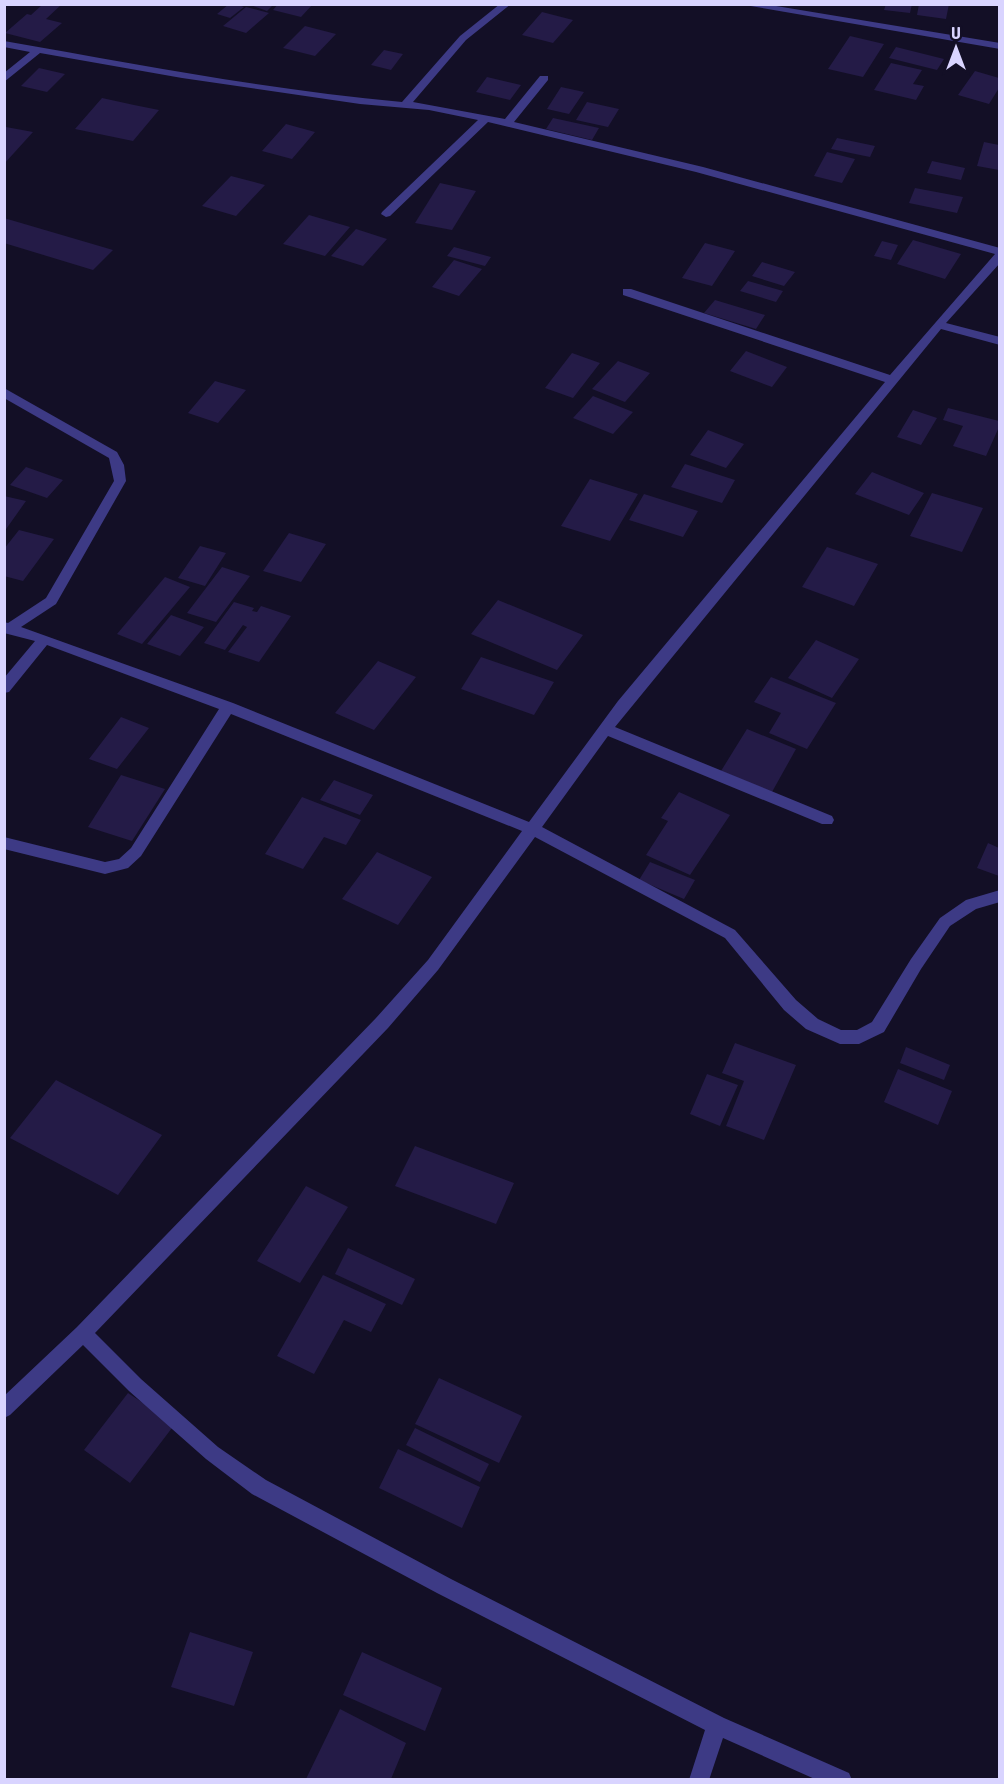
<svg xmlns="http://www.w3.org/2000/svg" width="1004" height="1784" font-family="'Asap Condensed',sans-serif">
  <rect width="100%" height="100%" fill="#130f26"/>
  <path fill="#241b47" d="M43 4H62L46 19 62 23 40 42 5 33 27 14 31 15Z
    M229 4H236L244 7 230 18 217 14Z
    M248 4H274L267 11Z
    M278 4H313L301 17 273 10Z
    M886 4H912L910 13 884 10Z
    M919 4H949L946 19 917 15Z
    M246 7 269 13 246 33 223 26Z
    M542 12 573 20 553 43 522 35Z
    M305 26 336 34 315 56 283 48Z
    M850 36 884 44 863 77 828 69Z
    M896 47 944 59 937 70 889 58Z
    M384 50 403 54 391 70 371 65Z
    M891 63 922 70 913 84 924 86 916 100 874 90Z
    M39 68 65 74 47 92 21 86Z
    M975 71 999 78V88L989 104 958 95Z
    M487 77 521 85 510 100 476 92Z
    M561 87 584 92 569 114 547 109Z
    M102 98 134 105 159 110 133 141 75 129Z
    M587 102 619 109 608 127 576 120Z
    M553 118 599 128 592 140 546 129Z
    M286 124 315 132 292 159 262 151Z
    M6 127 33 132 4 164V128Z
    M837 138 875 146 870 157 831 149Z
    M984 142 999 145V170L977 166Z
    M827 152 855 159 842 183 814 176Z
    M932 161 965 168 961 180 927 173Z
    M231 176 265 185 236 216 202 206Z
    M440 183 476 191 452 230 415 223Z
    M915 188 963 197 957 213 909 203Z
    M309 215 350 227 325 256 283 244Z
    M4 218 113 250 93 270 4 243Z
    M356 229 387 239 363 266 331 256Z
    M913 240 961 254 945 279 897 264Z
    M882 241 898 245 891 260 874 256Z
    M705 243 735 251 712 286 682 278Z
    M454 247 491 257 485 266 447 256Z
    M454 260 482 269 459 296 432 287Z
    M762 262 795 272 784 286 752 276Z
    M748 281 783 291 776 302 740 291Z
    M715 300 765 315 756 329 704 313Z
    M746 351 787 367 772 387 730 371Z
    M572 353 600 363 573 398 545 388Z
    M618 361 650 373 625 402 592 389Z
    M215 381 246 390 218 423 188 413Z
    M593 396 633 412 613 434 573 418Z
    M948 408 999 421V427L986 456 953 446 963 426 943 420Z
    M913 410 937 418 921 445 897 437Z
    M708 430 744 444 726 468 690 455Z
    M685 464 735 480 722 503 671 487Z
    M26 467 63 480 47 498 10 485Z
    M872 472 924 493 909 515 855 494Z
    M590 479 638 494 610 541 561 526Z
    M932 493 983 508 962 552 910 536Z
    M644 494 698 511 683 537 629 520Z
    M4 496 26 501 4 532Z
    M19 530 54 539 23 581 4 576V549Z
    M289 533 326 544 301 582 263 571Z
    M200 546 226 553 205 586 178 578Z
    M827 547 878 564 854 606 802 587Z
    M222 567 250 576 216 622 187 613Z
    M165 577 190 587 142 644 117 634Z
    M498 600 583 635 557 670 471 634Z
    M234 602 254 608 252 611 257 612 261 606 291 616 259 662 228 652 247 627 243 625 225 650 204 643Z
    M171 615 204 627 180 656 147 644Z
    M816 640 859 659 832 698 788 678Z
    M481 657 554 682 534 715 461 689Z
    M378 661 416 677 374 730 335 713Z
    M771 677 836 703 807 749 769 733 781 713 754 702Z
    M121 717 149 728 117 769 89 759Z
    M747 729 796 749 772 792 721 771Z
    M121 775 165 789 132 841 88 827Z
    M334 780 373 795 360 815 320 800Z
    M679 792 730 815 690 875 646 855 668 821 661 818Z
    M302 797 361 820 346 845 324 837 303 869 265 854Z
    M988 843 999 848V876L977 868Z
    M377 852 432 877 398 925 342 899Z
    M650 862 695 880 684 899 639 880Z
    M735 1043 796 1065 764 1140 726 1126 744 1081 722 1073Z
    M906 1047 950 1065 944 1080 900 1063Z
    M898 1069 952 1091 938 1125 884 1102Z
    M707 1074 738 1085 720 1126 690 1114Z
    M56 1080 162 1135 118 1195 10 1138Z
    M415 1146 514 1183 496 1224 395 1186Z
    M306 1186 348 1207 300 1283 257 1261Z
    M348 1248 415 1279 402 1305 335 1274Z
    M323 1275 386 1304 371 1332 344 1320 314 1374 277 1356Z
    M439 1378 522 1416 499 1463 415 1424Z
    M128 1393 175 1424 130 1483 84 1450Z
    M415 1428 489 1464 480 1482 406 1445Z
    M398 1449 480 1487 462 1528 379 1488Z
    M190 1632 253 1652 234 1706 171 1687Z
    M362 1652 442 1688 425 1731 343 1695Z
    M340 1709 406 1743 391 1779H306Z"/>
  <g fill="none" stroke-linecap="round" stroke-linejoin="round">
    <path fill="#3d3a85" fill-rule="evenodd" d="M500 4H511L466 40 413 102 505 119 540 76H548V80L514 122 703 167 1000 248V263L946 323 1000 337V345L941 329 615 727 832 816 834 820 832 824H822L608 736 542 827 735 930 796 1000 818 1019 841 1030H857L872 1022 911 959 940 918 966 900 1000 890V902L976 909 950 926 921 969 884 1032 859 1044H840L806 1029 784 1010 725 938 535 837 438 970 388 1028 95 1333 141 1379 218 1447 266 1480 451 1579 724 1718 849 1773 852 1780H817L723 1738 709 1780H689L705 1730 437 1593 252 1494 206 1459 129 1391 83 1345 10 1415 4 1418V1396L77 1327 376 1018 428 960 522 831 231 714 141 856 128 868 105 874 4 849V837L105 862 119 859 131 848 219 709 47 645 9 692 4 693V678L35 641 4 633V622L8 623 46 598 114 481 109 458 4 398V388L117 452 124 465 126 481 56 604 21 627 233 703 529 822 618 701 885 382 623 295V289H631L890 375 995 254 696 172 488 122 390 216 386 217 381 214 382 212 478 120 429 110 360 104 182 78 40 53 4 82V73L30 52 4 47V41C136 64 269 90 402 102L460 36Z
      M739 4H764L1000 43V49Z"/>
  </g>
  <rect width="1004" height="1784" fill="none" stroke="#d9d4ff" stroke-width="12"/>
  <g transform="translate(956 48)" stroke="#130f26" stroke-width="4.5" paint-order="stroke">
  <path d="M0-4.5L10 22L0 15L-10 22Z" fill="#d9d4ff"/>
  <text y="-9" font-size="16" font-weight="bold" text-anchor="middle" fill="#d9d4ff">U</text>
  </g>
</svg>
